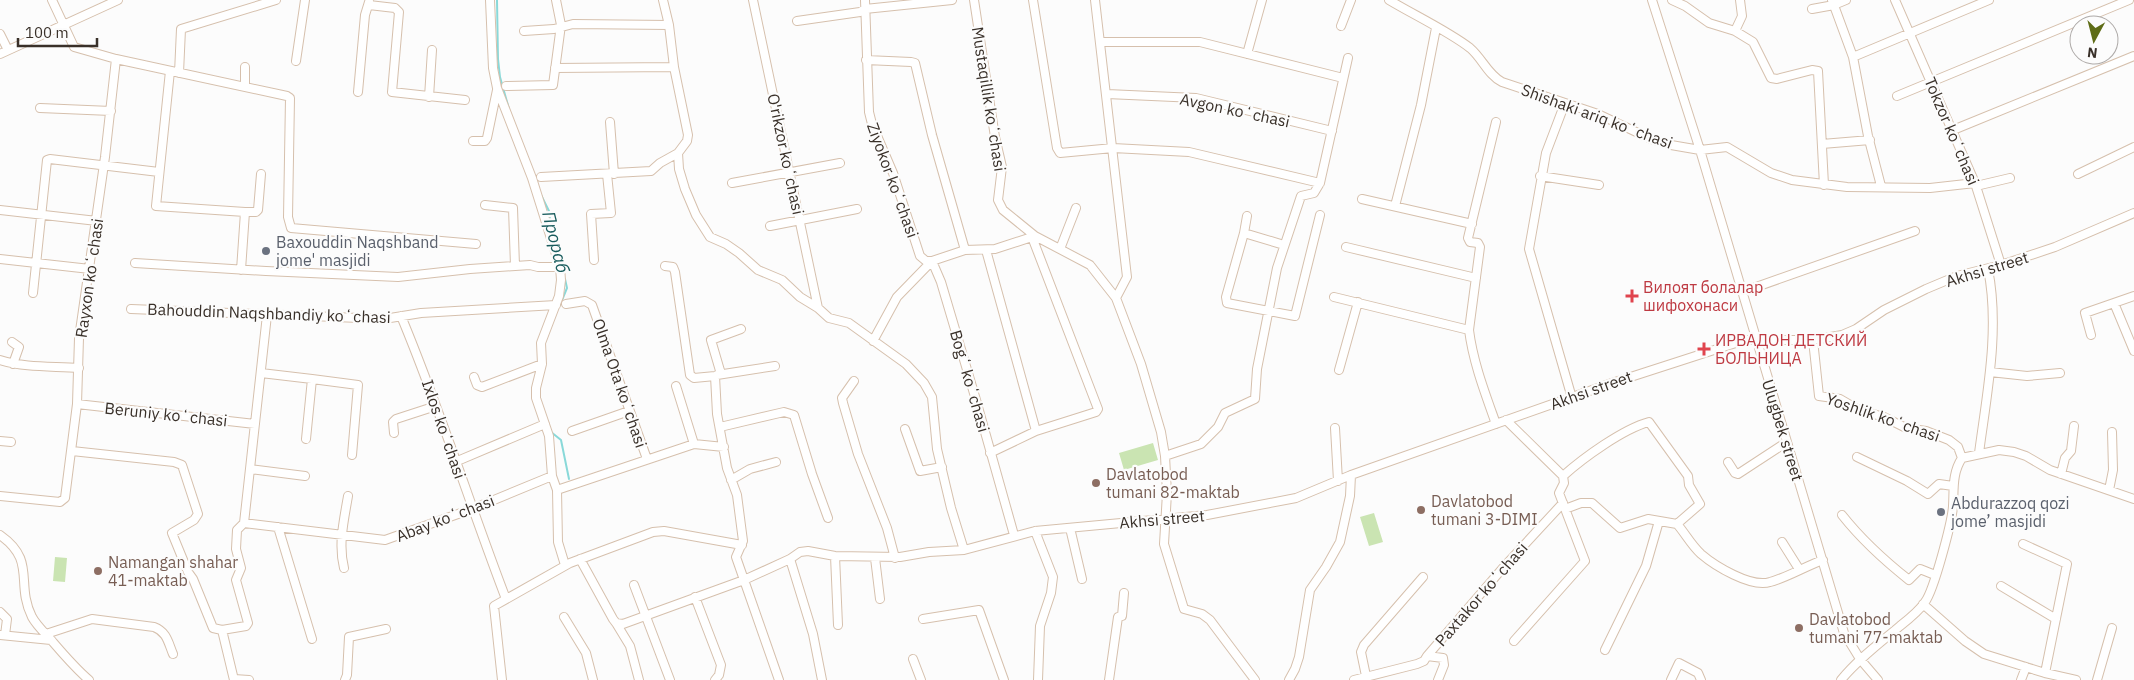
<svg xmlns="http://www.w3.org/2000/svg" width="2134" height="680" font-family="'IBM Plex Sans',sans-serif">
  <rect width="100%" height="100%" fill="#fcfcfc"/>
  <path fill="#cae4b2" d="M1153 443 1158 460 1124 470 1119 453Z
    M1374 513 1383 542 1369 546 1360 517Z
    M55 557 67 558 65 582 53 581Z"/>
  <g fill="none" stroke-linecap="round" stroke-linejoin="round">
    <path stroke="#89d9d9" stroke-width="2" d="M497 0 498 59 500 77 509 109
      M540 193 549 211 551 228
      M560 305 567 288 565 279
      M551 432 561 440 569 479"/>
    <g stroke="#d6c0ad" stroke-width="10">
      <path id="minor" d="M490 0 493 68 497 88 532 178 560 267 561 280 559 296 541 343 542 364 536 388V398L549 436 552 476 557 490 558 542 565 565
        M753 0 818 308
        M865 0 869 112 872 124 893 173 920 256 926 261H932
        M974 0 995 137 1002 167 998 200 1003 210 1035 236 1090 265 1116 298 1141 364 1161 432 1165 456 1167 493 1164 544 1184 609 1202 614 1210 620 1255 680
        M1033 0 1057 148 1060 153 1113 148 1189 152 1320 183
        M1095 0 1127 277 1116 298
        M1389 0C1414 15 1448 31 1470 48 1482 58 1488 75 1502 82L1598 114 1651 139 1671 145 1700 150 1727 147 1771 173 1792 180 1847 187 1930 188 1975 183
        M1652 0 1700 150 1844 633 1860 659 1878 680
        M1672 0 1685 6 1709 23 1735 31 1753 42 1771 78 1777 79 1812 70 1818 71 1824 185
        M1832 0 1853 57 1868 136 1881 186
        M1895 0 1975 183 2001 265
        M369 5 395 8 399 12 392 92 465 100
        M1812 9 1834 5 1846 0
        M797 21 860 12 865 9 952 0
        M1341 26 1351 0
        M524 31 554 29 573 24 669 25
        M1735 31 1742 16 1740 0
        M0 34 8 50
        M1100 42H1200L1343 78
        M0 54 118 0
        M1247 54 1262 0
        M1853 57 1989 0
        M116 59 287 96 290 98 288 217 291 228 476 244
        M866 60 911 62 915 63 932 135 965 250
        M296 61 305 0
        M674 67 688 135 687 141 678 153
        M555 68 674 67 669 25 663 0
        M170 71 156 206 245 212 241 270
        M179 73 181 29 276 0
        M245 86V67
        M506 86 553 85 561 25 556 0
        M358 92 365 15 369 2
        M1107 94 1196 98 1332 131
        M1897 96 2129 0
        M429 97 432 50
        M1565 103 1546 153 1529 249 1572 398
        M40 108 111 111
        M610 122 614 174
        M1496 122 1468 238 1470 242 1478 243 1480 247 1469 330C1473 362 1485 393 1496 424
        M1953 130 2134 56
        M473 141H485L487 138 497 90
        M1822 144 1870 140
        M2078 174 2134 147
        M1540 176 1599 185
        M541 177 651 171 660 163 678 153 679 169 685 189 696 215 710 237 726 244 739 253 758 270 782 280 800 297 818 308 829 318 849 323 906 364 924 383 932 397 937 449 951 508 964 550
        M732 183 840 163
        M1976 186 2010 178
        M1362 199 1472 224
        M485 205 513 208 515 266
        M1395 206 1421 105 1436 28
        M0 210 97 221
        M245 212H256L258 210 261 174
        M770 226 857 209
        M1244 233 1247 216
        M1284 245 1244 233 1226 297 1227 303 1295 316 1320 215
        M1346 247 1476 278
        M1060 249 1076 208
        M986 250 1036 431
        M0 259 90 269
        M594 260 591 214 611 213 607 174
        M932 261 941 282 976 400 1014 535
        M135 263 266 271 398 277 470 269 530 265 538 267H560
        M665 266 673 267 675 272 690 375 694 378 715 376 717 414 727 468 737 495 743 541 736 557 779 680
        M1742 292 1915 231
        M33 293 47 160 50 159 159 172
        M1334 297 1469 330
        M2114 303 2134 351
        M566 304 585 301 592 305 647 459
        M131 309 384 319 421 313 556 305
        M401 316C440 409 470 505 506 599
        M2091 335 2085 313 2134 296
        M1813 340 1819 396 1840 399 1859 410 1884 417 1906 428 1926 431 1949 440 1958 447 1962 458
        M873 341 897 297 932 261 965 250 995 249 1035 236
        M12 342 19 347 13 364
        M0 360C26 368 52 366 79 368
        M1339 370 1358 302
        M1990 372 2027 376 2060 373
        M261 373 312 379 306 439
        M721 374 711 340 741 329
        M717 375 775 366
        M474 377 477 385 482 387 542 364
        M312 379 358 385 352 455
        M854 381 842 398 843 403 858 454 887 528 895 558
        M676 386 694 444
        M77 404 255 424
        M1506 420 1563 476 1564 483 1559 493 1585 561 1514 641
        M720 427 784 412 794 415 812 474 828 518
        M1335 428 1338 481
        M905 429 920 471 942 467
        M572 431 629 411
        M394 433 393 422 396 419 436 406
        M0 441 11 442
        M72 451 174 462 182 465 198 514 194 520 172 533 188 572 193 579 213 628 222 630 234 680
        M990 453 1036 431 1096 412 1098 409 1032 237
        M1979 453C1987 393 2000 329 1988 269
        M1165 456 1201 444 1218 427 1225 413 1255 399 1257 369 1277 268 1301 196 1314 193 1320 183 1348 58
        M1857 457 1907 481 1928 494 1939 484 1953 486
        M455 462 545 424
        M1728 462 1735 473 1738 474 1787 442
        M250 469 305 476
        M2061 474 2065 458 2071 451 2074 426
        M1563 476C1583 458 1623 429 1649 422L1688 476 1689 485 1700 504 1677 524
        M731 480 750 469 776 462
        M557 490 694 444 724 447
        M2109 490 2113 470 2112 432
        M0 496 60 502 65 498 77 404 79 338 105 157 116 59 74 47 52 0
        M1565 509 1581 503H1592L1620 528 1648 519 1677 524C1685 533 1691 545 1701 554 1715 566 1751 588 1770 582 1786 578 1806 566 1823 560
        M1842 515C1861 539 1885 561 1909 580L1920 569 1935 575
        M244 523 385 540 472 509 552 476
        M244 523 267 315
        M278 527 312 639
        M1070 528 1082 579
        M1035 531 1053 577 1051 593 1040 626 1038 680
        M0 535C37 561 15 583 32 617 37 626 45 633 52 641 64 655 75 668 89 680
        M1782 542 1799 569
        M2023 544 2067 564 2045 673
        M835 556 838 625
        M875 558 880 599
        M580 559 613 619 616 623 623 624 744 580 790 559 800 552 808 551 835 556 900 557 929 552 964 550 1035 531 1207 515 1296 498 1351 475 1612 383 1745 340H1813L1842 335 1856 329 1884 310 1926 289 1957 276 2001 265 2055 247 2134 213
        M790 559 813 634 822 680
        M344 568C338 544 344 520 348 496
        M634 585 670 680
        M2001 586 2056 619
        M695 597 721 665 719 675 715 680
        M1923 604 1965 641 1984 654 2045 673 2076 680
        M0 612 7 619 5 635
        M564 617 586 653 593 680
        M923 619 979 610 1004 680
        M616 623 630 646 639 680
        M222 630 246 626 248 623 236 580 241 568 236 549 237 530 244 523
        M46 634 92 619 154 627C167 632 168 642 173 654
        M0 635 51 640
        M1605 650 1646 566 1659 521
        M913 659 921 680
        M1366 676 1361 652 1364 645 1423 577
        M234 679 249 680
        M345 680 347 675 349 637 386 629
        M502 680 494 606 570 563 653 532 664 531 742 545
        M1109 680 1118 617 1122 616 1124 593
        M1289 680 1295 669 1299 657 1310 590 1326 567 1340 542 1350 496 1351 475
        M1354 680 1417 664 1424 661 1427 656
        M1438 680 1444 665 1443 658 1427 656 1502 569 1563 503
        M1671 680 1679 663 1698 673 1701 680
        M1841 680C1858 659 1880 643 1900 626 1909 619 1919 611 1925 602 1934 590 1952 522 1953 506 1954 489 1952 473 1962 458L1999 450 2014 452 2026 456 2050 470 2134 499
        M2021 680 2026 667
        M2097 680 2112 628"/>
    </g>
    <use href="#minor" stroke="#fff" stroke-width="8"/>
  </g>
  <g fill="#6b7280" stroke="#fcfcfc" stroke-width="2">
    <circle cx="266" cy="251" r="5"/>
    <circle cx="1941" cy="512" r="5"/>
  </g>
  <g fill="#e0444e" stroke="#fcfcfc" stroke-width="2">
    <path d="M1629.5 288.5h5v5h5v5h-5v5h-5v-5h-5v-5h5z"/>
    <path d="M1701.5 341.5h5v5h5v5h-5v5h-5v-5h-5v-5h5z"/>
  </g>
  <g fill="#8d6e63" stroke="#fcfcfc" stroke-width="2">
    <circle cx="1096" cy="483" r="5"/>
    <circle cx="1421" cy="510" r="5"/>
    <circle cx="98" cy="571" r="5"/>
    <circle cx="1799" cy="628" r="5"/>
  </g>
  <g text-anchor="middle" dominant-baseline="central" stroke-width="4.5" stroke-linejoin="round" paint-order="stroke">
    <g font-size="16" fill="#393029" stroke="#fcfcfc">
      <text transform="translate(989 99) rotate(81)">Mustaqillik koʻchasi</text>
      <text transform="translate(1235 110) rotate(12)">Avgon koʻchasi</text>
      <text transform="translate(1597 116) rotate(20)">Shishaki ariq koʻchasi</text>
      <text transform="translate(1952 131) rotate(67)">Tokzor koʻchasi</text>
      <text transform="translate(786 154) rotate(78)">O'rikzor koʻchasi</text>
      <text transform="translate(893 180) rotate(70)">Ziyokor koʻchasi</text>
      <text transform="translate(1987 269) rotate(-17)">Akhsi street</text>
      <text transform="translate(89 278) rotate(-82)">Rayxon koʻchasi</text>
      <text transform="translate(269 313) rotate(2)">Bahouddin Naqshbandiy koʻchasi</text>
      <text transform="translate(970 381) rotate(74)">Bogʻ koʻchasi</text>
      <text transform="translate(620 383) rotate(71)">Olma Ota koʻchasi</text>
      <text transform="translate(1591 390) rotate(-20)">Akhsi street</text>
      <text transform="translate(166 414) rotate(6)">Beruniy koʻchasi</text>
      <text transform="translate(1883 417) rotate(19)">Yoshlik koʻchasi</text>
      <text transform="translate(444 429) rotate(71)">Ixlos koʻchasi</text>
      <text transform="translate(1783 430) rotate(73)">Ulugbek street</text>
      <text transform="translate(445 518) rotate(-21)">Abay koʻchasi</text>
      <text transform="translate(1162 519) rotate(-5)">Akhsi street</text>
      <text transform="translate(1481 594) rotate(-49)">Paxtakor koʻchasi</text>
    </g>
    <g font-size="16" fill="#5b616d" stroke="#fcfcfc" text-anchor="start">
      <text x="276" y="242">Baxouddin Naqshband<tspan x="276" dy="18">jome' masjidi</tspan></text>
      <text x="1951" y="503">Abdurazzoq qozi<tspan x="1951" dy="18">jome’ masjidi</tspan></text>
    </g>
    <g font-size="16" fill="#be3a42" stroke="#fcfcfc" text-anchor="start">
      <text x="1643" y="287">Вилоят болалар<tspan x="1643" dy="18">шифохонаси</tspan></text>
      <text x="1715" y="340">ИРВАДОН ДЕТСКИЙ<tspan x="1715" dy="18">БОЛЬНИЦА</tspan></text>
    </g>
    <g font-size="16" fill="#785e54" stroke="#fcfcfc" text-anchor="start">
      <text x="1106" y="474">Davlatobod<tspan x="1106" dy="18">tumani 82-maktab</tspan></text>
      <text x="1431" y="501">Davlatobod<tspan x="1431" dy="18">tumani 3-DIMI</tspan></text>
      <text x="108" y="562">Namangan shahar<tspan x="108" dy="18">41-maktab</tspan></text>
      <text x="1809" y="619">Davlatobod<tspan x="1809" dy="18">tumani 77-maktab</tspan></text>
    </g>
    <g font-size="18" font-style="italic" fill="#195c5d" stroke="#fcfcfc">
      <text transform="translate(556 242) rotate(76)">Прораб</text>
    </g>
  </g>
  <g transform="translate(2094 40) rotate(187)"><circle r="24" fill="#fcfcfc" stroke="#aeaaa8"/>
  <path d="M0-4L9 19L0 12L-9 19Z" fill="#5e6c16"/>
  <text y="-8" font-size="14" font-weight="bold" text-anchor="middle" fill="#393029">N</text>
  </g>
  <path d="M18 38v8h79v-8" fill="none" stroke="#393029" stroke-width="2.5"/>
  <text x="25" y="38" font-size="15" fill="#393029" stroke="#fcfcfc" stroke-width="4" paint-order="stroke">100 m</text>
</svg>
